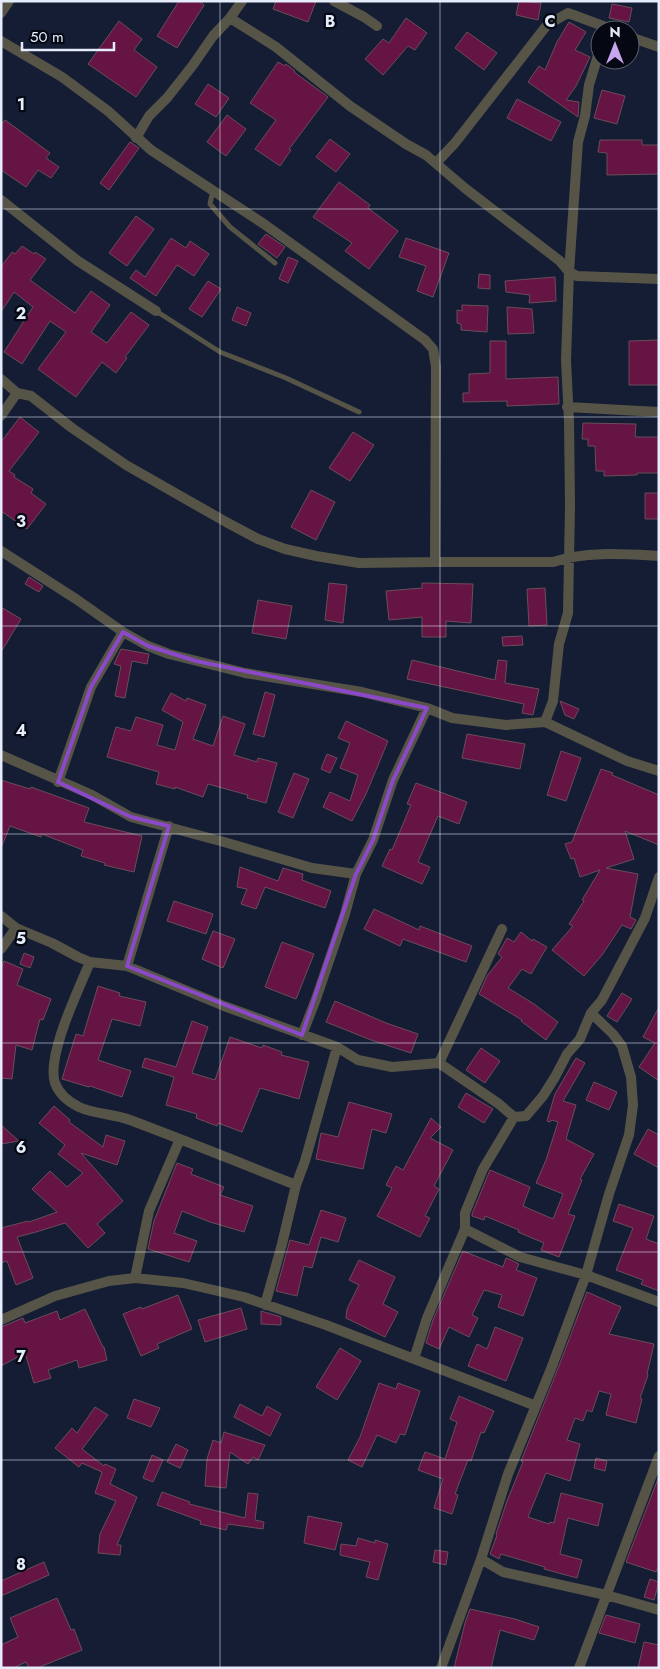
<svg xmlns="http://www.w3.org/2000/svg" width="660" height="1669" font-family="Jost,sans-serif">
  <rect width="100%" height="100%" fill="#141d34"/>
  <path fill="#651443" stroke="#6b4c5a" d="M179 1H199L204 5 177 48 157 36Z
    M276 1H316L308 22 273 9Z
    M519 1 541 3 538 20 516 15Z
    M612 4 632 8 629 22 609 18Z
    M406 18 427 33 415 50 408 46 383 75 365 59 383 39 389 43Z
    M119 21 142 39 134 50 157 67 136 97 88 64Z
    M569 22 586 32 575 50 590 57 576 86 566 100 579 102 578 117 528 82 539 66 545 70 557 42Z
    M467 32 497 53 484 70 455 48Z
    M278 62 285 66 286 64 295 71 294 72 328 97 289 149 291 150 280 166 255 149 276 120 250 103Z
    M208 84 229 98 216 117 195 104Z
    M602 90 625 96 617 124 594 118Z
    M517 99 561 122 551 141 507 118Z
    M227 115 246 129 226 156 207 142Z
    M5 120 50 153 46 158 59 167 51 178 38 170 26 187 1 170V125Z
    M330 139 350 154 336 172 316 157Z
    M600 140H642V145H659V174L607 175V153L598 152Z
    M130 142 139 148 109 190 100 183Z
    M339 182 370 205 368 208 398 231 369 269 345 251 352 243 313 217Z
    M136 216 154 229 127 266 109 253Z
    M266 234 285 247 277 258 258 244Z
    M171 238 186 248 190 241 209 254 194 276 177 265 156 296 130 278 136 270 145 277Z
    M406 238 449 253 433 297 417 291 426 266 399 257Z
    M22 246 34 254 35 252 46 259 30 280 75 313 91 291 110 305 91 332 107 343 131 312 149 325 125 357 127 358 116 373 102 362 76 397 38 369 66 332 50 321 22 364 4 352 33 307 14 292 1 312V267L12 252 15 254Z
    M288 257 298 261 288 283 279 279Z
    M479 274 490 275V289L478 288Z
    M555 277 556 301 529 303 530 295 506 292 505 281Z
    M208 281 221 289 202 317 189 309Z
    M462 305 488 306 487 332 461 330V324L457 323V310L462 311Z
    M237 307 251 313 246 326 232 320Z
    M507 307 532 309 534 333 508 334Z
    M659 340V385H629V341Z
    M490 341H506V379L558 377 559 404 507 406V401L463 402V393H469V374L490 373Z
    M20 417 39 432 9 471 15 475 14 477 33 489 31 493 46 504 27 529 1 511V442Z
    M583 423 636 424 635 437H659V473H637V475L604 476V471H596L595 446H588V439H582Z
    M353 432 374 445 350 481 329 468Z
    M311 490 335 502 316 540 291 527Z
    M645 493H659V519H645Z
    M29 577 43 586 39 592 25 584Z
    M329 583 347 585 343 623 325 620Z
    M422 583 473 584 471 623 446 621V637H422V617L389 620 386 591 422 588Z
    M545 588 547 625 529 626 527 589Z
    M258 600 292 606 286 639 252 633Z
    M1 607 21 619 1 652Z
    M522 636 523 645 503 646 502 637Z
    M121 649 149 654 147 664 132 661 125 698 115 696 121 666 114 664Z
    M412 660 495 680 498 660 507 661 505 683 539 689 533 715 522 713 524 704 407 679Z
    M265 692 275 695 264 737 253 734Z
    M171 693 186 701 187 698 206 705 193 739 213 746 223 716 245 724 234 755 257 762 258 758 277 763 266 803 247 798 248 795 208 784 203 797 175 787V789L156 784 159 772 107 757 116 727 131 731 136 717 163 725 157 745 175 750 183 722 162 710Z
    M560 701 579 709 574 719 565 715Z
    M346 721 388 741 366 794 352 821 323 807 330 792 350 801 358 775 340 768 350 743 338 738Z
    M467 734 525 744 520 769 462 758Z
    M561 751 581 758 566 801 547 795Z
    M327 754 337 758 330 773 321 769Z
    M601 769 613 773 612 775 659 795V845L625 831 634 859 606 868 638 874 630 917 636 920 631 929 622 925 602 955 584 976 552 950 573 926 569 924 584 901 582 900 600 870 580 877 574 858 571 859 565 844 572 842Z
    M294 773 309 779 293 818 278 812Z
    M1 780 30 789 31 787 89 808 84 822 142 836 134 872 104 865 105 863 81 856 83 850 42 834 41 837 10 826 1 848Z
    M416 783 467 802 459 824 438 816 418 862 430 867 422 884 382 866 390 849 392 850 411 805 407 804Z
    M240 867 278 881 283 868 303 874 302 880 331 891 325 908 265 887 256 909 241 904 247 889 237 887Z
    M174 901 213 914 206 934 167 921Z
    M374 909 419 930 420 926 472 946 466 962 403 939 400 946 364 929Z
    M213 931 235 939 223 968 202 959Z
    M521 932 532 941 533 939 547 947 531 974 522 969 508 988 534 1004 558 1022 546 1040 521 1021 522 1020 479 994 487 976 502 957 498 954 507 938 514 942Z
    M282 942 314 954 296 999 265 987Z
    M24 953 34 957 30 968 20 964Z
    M4 961 23 969 17 985 51 999 43 1020 40 1019 32 1050 16 1045 12 1079 1 1078V969Z
    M98 986 120 993 119 996 146 1002 140 1026 112 1019 98 1060 131 1071 122 1097 90 1086 89 1087 62 1079 76 1034 83 1036Z
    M622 993 632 999 617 1022 607 1016Z
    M335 1001 386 1023 418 1034 411 1053 371 1040 326 1022Z
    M659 1007V1081L639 1067 655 1043 643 1037Z
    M192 1021 208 1027 192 1073 215 1080 230 1037 262 1048 263 1045 282 1052 281 1055 309 1062 299 1099 260 1088 242 1132 218 1123 217 1126 196 1118 197 1114 166 1105 174 1077 142 1067 145 1058 176 1067Z
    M481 1048 500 1061 485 1083 466 1070Z
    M576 1058 585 1063 563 1101 576 1105 566 1139 594 1154 580 1179 582 1180 568 1214 575 1216 559 1257 541 1250 544 1243 518 1232 519 1230 485 1216 484 1220 472 1216V1214L490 1170 530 1187 523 1206 553 1219 563 1194 536 1183 546 1160 558 1122 552 1120 550 1122 547 1121 555 1094Z
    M594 1082 617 1092 609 1110 586 1100Z
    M466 1093 493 1109 484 1123 458 1107Z
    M349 1102 392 1114 386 1133 372 1129 363 1169 316 1159 321 1133 338 1137Z
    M54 1106 70 1120 69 1122 103 1147 106 1135 125 1141 117 1165 81 1153 123 1201 97 1224 105 1233 88 1248 65 1223 36 1232 17 1237 33 1278 16 1285 7 1261 1 1263V1228L28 1221 29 1222 57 1212 32 1189 50 1171 67 1187 83 1173 58 1154 65 1145 39 1123Z
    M431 1118 441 1127 430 1138 453 1150 434 1186 439 1189 425 1216 430 1218 420 1237 377 1216 392 1188 386 1185 396 1166 403 1170Z
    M1 1125 19 1141 1 1144Z
    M648 1129 659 1135V1168L634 1154Z
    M177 1163 193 1169 191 1174 224 1187 220 1195 253 1206 244 1232 210 1222 182 1211 174 1233 197 1241 189 1262 148 1249 154 1221Z
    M619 1204 654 1216 646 1239 659 1244V1291L641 1284 643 1280 616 1270 633 1228 613 1221Z
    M321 1210 346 1218 338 1242 321 1237 312 1268 304 1266 297 1296 276 1291 290 1240 309 1245Z
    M463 1251 503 1267 506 1258 509 1259 519 1264 516 1270 537 1278 523 1316 498 1307 502 1295 484 1290 472 1315 478 1318 469 1337 449 1327 439 1349 426 1343 433 1320Z
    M359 1260 395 1277 383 1304 398 1312 385 1337 346 1318 347 1309 359 1285 349 1280Z
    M587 1292 621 1307 609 1334 654 1344 647 1374 648 1375 640 1398 642 1399 636 1423 606 1415 611 1394 599 1391 592 1412 587 1410 583 1421 575 1418 567 1440 580 1444 570 1481 546 1473 528 1517 549 1524 550 1522 554 1523 561 1493 603 1504 598 1526 568 1518 560 1554 582 1560 577 1578 544 1569 545 1567 501 1554 499 1559 490 1554 497 1535 496 1534 507 1501 523 1462 521 1461 557 1371Z
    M178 1295 192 1329 157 1344 159 1348 141 1356 123 1314 141 1307 142 1309Z
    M241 1308 247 1329 205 1342 198 1320Z
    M85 1309 103 1347H104L107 1360 79 1368 77 1360 48 1370 51 1378 34 1383 25 1353 1 1366V1327L23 1318 25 1323 57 1311 60 1320Z
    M261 1311 281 1317V1325L261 1324Z
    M495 1327 523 1338 506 1381 468 1366 477 1344 487 1349Z
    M340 1348 361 1361 337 1400 316 1387Z
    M379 1383 396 1389 398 1383 420 1391 405 1435 400 1434 396 1443 377 1435 362 1467 348 1460 360 1437Z
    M459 1396 494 1411 484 1433 481 1432 471 1461 468 1460 455 1494 458 1495 452 1514 434 1508 443 1479 418 1470 425 1452 445 1459 457 1422 450 1419Z
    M134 1399 160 1408 151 1427 127 1418Z
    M240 1404 262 1416 267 1406 281 1414 270 1436 234 1417Z
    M95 1407 108 1415 82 1449 104 1466 105 1464 116 1469 110 1484 137 1497 117 1545H121L120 1555 98 1553 100 1534 116 1501 95 1493 102 1472 82 1463 79 1467 55 1448 72 1428 77 1433Z
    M224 1432 265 1445 258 1460 253 1457 248 1464 230 1452 226 1488 205 1486 207 1459 213 1440 221 1443Z
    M176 1444 188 1450 180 1468 167 1462Z
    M152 1455 163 1460 153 1482 143 1478Z
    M596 1458 607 1461 605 1471 594 1468Z
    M659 1476V1565L656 1572 626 1562Z
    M162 1492 190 1502 189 1504 245 1518 248 1493 258 1494 255 1520 264 1522 263 1529 228 1524 226 1530 200 1524 201 1521 157 1505Z
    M308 1516 342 1523 335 1550 304 1543Z
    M358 1538 375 1543V1540L388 1544 378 1580 366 1577 370 1562 340 1555 341 1544 356 1546Z
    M435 1550 448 1552 446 1565 433 1562Z
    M44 1562 49 1575 1 1596V1581Z
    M650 1579 659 1582 654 1600 644 1597Z
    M57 1598 71 1630 74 1629 82 1650 37 1668H29L26 1662 13 1668H1V1645L18 1637 10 1618Z
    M470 1609 515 1619 539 1627 534 1640 500 1630 491 1668H454L465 1623Z
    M606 1615 640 1624 635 1643 599 1633Z
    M644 1642 659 1645V1668H638Z"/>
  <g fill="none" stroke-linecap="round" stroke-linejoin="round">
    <path stroke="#565447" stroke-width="5" d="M213 190 210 204 230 227 275 263
      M156 311 220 352 286 378 359 412"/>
    <path stroke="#565447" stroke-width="10" d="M334 1 364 17 377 26
      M1 13 9 1
      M230 18 276 47 350 106 406 144 426 155 466 189 560 261 569 272 577 276 659 279
      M630 37 659 47
      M1 41 62 77 108 111 151 150 264 224 425 340 433 349 436 367 435 562
      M136 138 149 116 167 98 193 65 213 36 230 18 242 1
      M436 163 455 143 547 25 568 13 614 30
      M1 200 78 261 156 311
      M1 379 17 393 31 396 72 428 126 465 226 522 258 539 285 549 316 556 359 563 435 562H553C587 551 623 554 659 556
      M567 407 659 412
      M1 416 17 393
      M1 551 76 599 123 632 148 646 169 654 245 673 362 692 427 708 452 718 506 725 545 722 627 761 659 771
      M545 722 553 701 559 644 568 613 570 506 569 421 566 360 569 272 578 142 585 116 589 85 600 49
      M1 755 92 795 131 817 224 842 312 868 356 874
      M58 782 91 687 123 632
      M1 916 16 928 52 943 78 957 90 962 127 966 224 1006 337 1047 358 1060 392 1067 439 1063 499 1104 514 1117
      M1 949 16 928
      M90 962C79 989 46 1056 55 1083 59 1094 69 1102 79 1107 94 1114 114 1114 130 1120 186 1141 241 1163 296 1185
      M127 966 169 826
      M302 1035 316 999 345 914 356 874 373 840 393 780 427 708
      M439 1063 502 929
      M465 1229 520 1257 586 1275 659 1302
      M135 1278 149 1211 180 1139
      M265 1305 282 1244 296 1185 305 1161 337 1047
      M1 1320 55 1296 109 1281 135 1278 183 1283 244 1297 326 1325 536 1406
      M414 1359 427 1318 465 1229V1213L483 1169 514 1117 526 1116 543 1096 555 1077 567 1054 580 1039 591 1013 602 1000 645 918 659 877
      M481 1559 503 1572 606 1595 659 1610
      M441 1668 481 1559 508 1474 551 1369 586 1275 609 1194 629 1135 633 1105 631 1077 622 1046 613 1034 591 1013
      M579 1668 659 1456"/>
  </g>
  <path fill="none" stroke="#8b49c8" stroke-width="4" stroke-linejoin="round" d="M123 632 148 646 196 661 427 708 393 780 373 840 356 874 302 1035 127 966 169 826 131 817 58 782 91 687Z"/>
  <path fill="none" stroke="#e5ecfc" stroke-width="1" stroke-opacity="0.55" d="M220 1V1668M440 1V1668M1 209H659M1 417H659M1 626H659M1 834H659M1 1043H659M1 1252H659M1 1460H659"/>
  <g font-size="16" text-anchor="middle" font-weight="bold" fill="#e5ecfc" stroke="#050812" stroke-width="4.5" stroke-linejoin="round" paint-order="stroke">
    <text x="330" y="27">B</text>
    <text x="550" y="27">C</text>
    <text x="21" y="110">1</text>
    <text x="21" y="319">2</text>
    <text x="21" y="527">3</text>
    <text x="21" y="736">4</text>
    <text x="21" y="944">5</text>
    <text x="21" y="1153">6</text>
    <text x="21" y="1362">7</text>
    <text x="21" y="1570">8</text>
  </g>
  <rect width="660" height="1669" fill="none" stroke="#e5ecfc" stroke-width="5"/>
  <g transform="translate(615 45)"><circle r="24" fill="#050812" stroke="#5f6370"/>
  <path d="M0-4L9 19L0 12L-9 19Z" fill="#c8a6ef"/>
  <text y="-8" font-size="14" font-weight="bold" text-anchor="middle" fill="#e5ecfc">N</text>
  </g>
  <path d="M22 42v8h92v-8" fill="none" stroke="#e5ecfc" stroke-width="2.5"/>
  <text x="30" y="42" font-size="15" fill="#e5ecfc" stroke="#050812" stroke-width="4" paint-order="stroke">50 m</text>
</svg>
